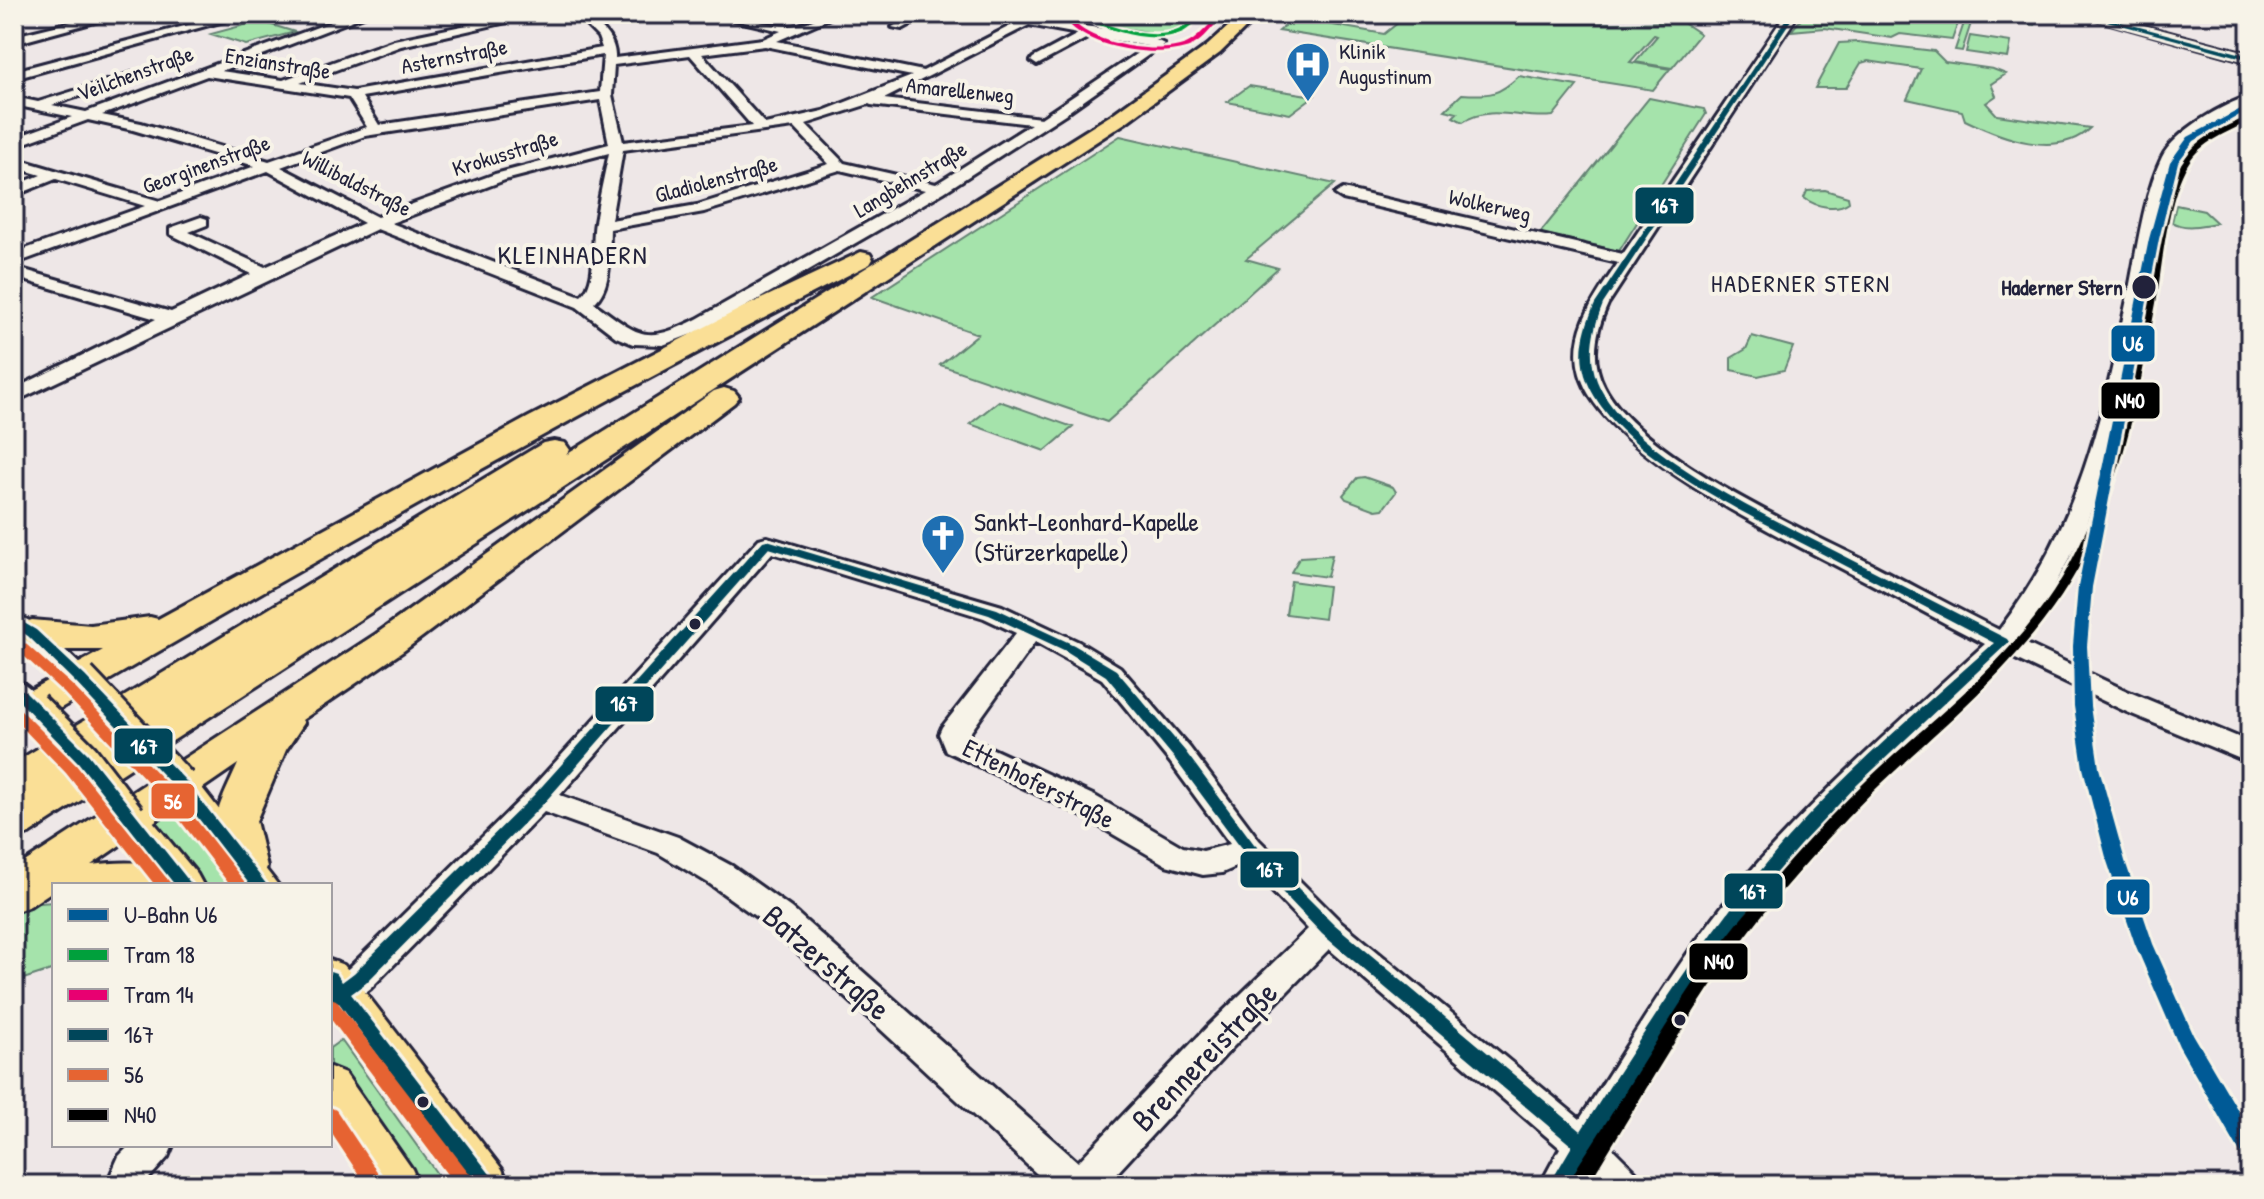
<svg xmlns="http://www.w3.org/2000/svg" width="2264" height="1199" font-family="'Patrick Hand',sans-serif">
  <rect width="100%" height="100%" fill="#eee7e7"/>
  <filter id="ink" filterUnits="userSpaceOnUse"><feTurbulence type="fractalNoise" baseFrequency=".0125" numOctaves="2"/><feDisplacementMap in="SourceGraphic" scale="16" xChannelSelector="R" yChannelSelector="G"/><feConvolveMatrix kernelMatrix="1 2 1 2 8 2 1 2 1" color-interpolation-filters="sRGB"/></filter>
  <g filter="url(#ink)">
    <path fill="#a5e3ab" stroke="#648273" stroke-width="2" d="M1083 14H1199L1181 30 1170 32 1154 33 1075 20Z
      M1276 14H1338L1328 24 1384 34 1399 22 1561 24 1682 22 1700 34 1672 68 1635 62 1657 36 1654 35 1630 62 1670 69 1653 90 1279 31 1292 20 1274 17Z
      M1945 14H1961L1952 40 1900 34 1892 38 1825 28 1791 31 1804 16 1848 20 1861 15 1924 24Z
      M1967 14H2038L2035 25 1973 17 1962 51 1955 50Z
      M259 21 295 32 246 45 211 34Z
      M1970 36 2011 42 2008 58 1966 52Z
      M1858 42 1934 51 1945 62 1993 69 2006 74 1991 84 1996 96 1986 103 1997 115 2090 128C2057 160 2000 137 1965 120L1962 111 1907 99 1921 69 1868 61 1861 63 1846 88H1815L1839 43Z
      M1519 76 1577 86 1553 116C1523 120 1490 104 1463 122L1453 117 1457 113 1445 110 1462 94C1490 96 1499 95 1519 76Z
      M1249 86 1314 96 1290 114 1227 102Z
      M1649 98 1704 109 1706 114 1619 251 1540 233Z
      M1120 136 1335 184 1246 259 1278 268 1107 422 940 365 978 334 872 297Z
      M1825 190 1848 197 1849 202C1837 211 1816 207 1804 198L1807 191Z
      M2176 205 2204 211 2217 223C2201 225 2186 230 2172 222Z
      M1752 336 1793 347 1784 370 1758 376 1731 370V358L1746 349Z
      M999 401 1073 427 1045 451 970 424Z
      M1364 477 1393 487 1396 492 1383 509 1376 510 1346 499 1343 495 1357 478Z
      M1332 555 1327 577 1291 572 1300 557Z
      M1291 581 1328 586 1324 619 1286 614Z
      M164 803 234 885H200L143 817Z
      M54 902V969L14 982V910L23 904Z
      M341 1040 440 1178 459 1185H415L330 1065V1048Z"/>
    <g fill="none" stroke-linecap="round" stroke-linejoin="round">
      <g stroke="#22223b" stroke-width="6">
        <path id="minor" d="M104 14H124L14 44V36Z
          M230 14H249L14 79V71Z
          M353 14H369L221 71 283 80 394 40 520 14H542L401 46 300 83 354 91 602 48 598 37 575 14H587C600 27 616 38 615 58L763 39 781 31 709 14C737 14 763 26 790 26 805 26 820 14 839 14L777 41 923 71 1016 23 977 14C1005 14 1146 32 1164 44L1065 114 944 192 710 327 663 345 633 344 616 337 577 307 377 229 14 402V389L156 319 14 277V267L171 312 251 274 170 234V228L201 217 207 219V225L189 232 265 267 364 223 268 171 14 264V253L145 206 56 179 14 196V186L41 175 14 167V158L160 201 255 166 133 130 88 120 14 147V138L72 117 14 105V97L38 102 132 73 142 76 52 105 86 112ZM1029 25 1078 34 1033 58 1031 61 1037 65 1091 36 1148 46 1041 118 884 99ZM765 46 912 76 823 111 765 124 702 54ZM603 55 600 92 379 125 362 97ZM690 55 752 126 623 142 612 95 614 65ZM207 76 349 98 367 127 269 161 141 123 102 115ZM600 100 609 144 495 174 377 217 281 167 365 136ZM869 104 871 105 1031 124 936 184 844 163 806 124ZM794 127 829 164 697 205 611 220 623 150ZM609 153C604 176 599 199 595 222 591 243 598 282 581 296L391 223 505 180ZM840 170 925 190 697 319C643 346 639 335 594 303 613 287 609 252 610 229L704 212Z
          M915 14H930L902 29 892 27Z
          M1786 14H1798L1608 304C1596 330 1590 359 1604 386 1638 454 1795 526 1864 560 1909 583 1953 607 1999 630 2078 526 2101 425 2127 299 2136 257 2143 196 2162 157 2175 131 2223 104 2250 96V105L2197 134 2176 158 2160 215 2132 363 2110 457 2082 535 2047 599 2018 640 2127 691 2250 742V763L2127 712 2005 654C1928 726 1849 797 1781 878 1714 959 1661 1052 1606 1142L1636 1172 1641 1185H1598L1586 1173 1579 1185H1540L1560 1148 1329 949 1232 1048 1106 1185H1049L769 926 710 884 658 853 544 812 371 988 342 1010 330 1015V981L349 968 529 791 759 539 767 537 1002 606 1079 642 1120 667 1190 748 1259 840 1339 920 1580 1119C1637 1031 1691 938 1761 859 1831 782 1908 714 1985 644 1940 621 1895 596 1850 573 1780 536 1602 453 1580 374 1568 331 1596 296 1618 263L1343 199 1335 194 1343 189 1623 254ZM772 553 984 618 1016 633 942 727 939 734 946 751 1075 812 1166 865 1203 875 1222 873 1245 863 1308 929 1208 1026 1078 1162 791 908 732 866 678 837 560 795ZM1035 642 1102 679 1170 762 1230 844 1203 851 1183 847 1095 796 967 737Z
          M2078 14H2097L2250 54V62Z
          M14 613 41 627 89 673 93 679 89 685 80 688 71 685 14 633Z
          M14 679C27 683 38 695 45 707L41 714C28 718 23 714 14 704Z
          M130 1145H173L168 1157 143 1185H106L119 1156Z"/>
      </g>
      <g stroke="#22223b" stroke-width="6">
        <path id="major" d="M180 771 192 775 278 885H237L162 784 168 775Z
          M129 804 142 808 197 874 203 885H162L111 818 116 808Z
          M330 960 344 965 502 1169 509 1185H458L330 1010Z
          M330 1067 345 1073 412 1169 419 1185H369L330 1126Z"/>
      </g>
      <g stroke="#22223b" stroke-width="6">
        <path id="highway" d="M1242 14H1260L1220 53 1125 123 29 834 14 839V800L18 798 14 799V763L543 443 554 441 565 443 570 450 566 455 1111 115 1208 45Z
          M861 252 870 254 873 259 870 264C583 408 305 566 28 727L14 731V699L103 650H62L19 642 14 634 19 624 32 620 91 625 150 617 158 619 529 417 744 307Z
          M724 388 734 391 739 397 734 403 402 652 302 720 304 723 286 750 256 821 267 867 261 880 246 885 229 880C203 828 217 812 238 764L91 865C123 861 150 861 181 872L188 885H54V890L30 906 14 912V869L376 634 714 391Z"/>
      </g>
      <use href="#minor" fill="#f7f3e8" fill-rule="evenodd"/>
      <use href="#major" fill="#fadf96" fill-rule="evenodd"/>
      <use href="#highway" fill="#fadf96" fill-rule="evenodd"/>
      <g stroke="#22223b" stroke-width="38" stroke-linecap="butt">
        <path id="major-bridge" d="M80 679 180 784
          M32 707 83 758 129 818"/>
      </g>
      <use href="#major-bridge" stroke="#fadf96" stroke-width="32"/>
      <g stroke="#f7f3e8" stroke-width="6">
        <path id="bus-1" d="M1789 14H1795L1603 304C1593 329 1587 355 1597 381 1625 451 1762 513 1827 547 1887 578 1947 608 2007 639L2009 642 1857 785 1800 845 1773 876 1690 991 1569 1185H1549L1572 1146 1322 934 1244 852 1175 759 1106 676 1066 651 989 615 769 548 544 803 366 983 351 994 493 1178 495 1185H475L339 1003 330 1007V971L336 973 342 982 354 973 534 795 763 541 767 540 997 609 1074 645 1116 670 1185 751 1254 844 1334 924 1581 1131C1645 1031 1709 929 1787 839 1850 768 1924 706 1994 643 1935 612 1875 581 1815 550 1748 514 1616 454 1587 381 1577 355 1584 328 1595 304Z
          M2081 14H2090L2250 56V60Z
          M14 617 36 630 85 676 185 780 267 885H250L175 788 75 682 28 636 14 627Z
          M20 689 25 691 88 754 192 885H175L78 762 15 697 14 693Z"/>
      </g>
      <g stroke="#f7f3e8" stroke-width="6">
        <path id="bus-2" d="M14 636 18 637 74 687 173 790 247 885H230L163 798 64 693 14 647Z
          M14 706 19 708 76 765 172 885H155L66 773 14 719Z
          M330 998 336 1000 473 1178 475 1185H455L330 1018Z
          M330 1107 336 1110 386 1185H366L330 1131Z"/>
      </g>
      <g stroke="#f7f3e8" stroke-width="6">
        <path id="bus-3" d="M2250 116V121C2230 131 2205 140 2191 159 2167 194 2163 262 2156 303 2141 383 2125 467 2092 541 2045 644 1961 708 1881 784 1850 813 1821 846 1793 878 1711 971 1652 1081 1588 1185H1568C1574 1171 1583 1158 1591 1146 1603 1127 1615 1109 1626 1090 1657 1040 1688 989 1723 942 1767 885 1815 830 1867 780 1934 716 2013 660 2062 578 2109 499 2131 387 2148 297 2156 254 2159 194 2185 158 2199 137 2227 125 2250 116Z"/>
      </g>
      <use href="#bus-1" fill="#00465a" fill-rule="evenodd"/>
      <use href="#bus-2" fill="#e66432" fill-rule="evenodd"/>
      <use href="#bus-3" fill="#000" fill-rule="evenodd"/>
      <g stroke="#f7f3e8" stroke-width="6">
        <path id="tram-1" d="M1091 14H1097L1093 19C1117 29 1157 42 1182 28 1190 23 1193 15 1203 14 1197 20 1191 28 1183 32 1154 45 1115 32 1087 20Z"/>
      </g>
      <g stroke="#f7f3e8" stroke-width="6">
        <path id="tram-2" d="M1071 14H1077V25C1100 45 1157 55 1186 44 1195 40 1203 31 1210 24L1215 25C1208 32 1201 42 1191 46 1160 59 1095 49 1071 26Z"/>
      </g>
      <use href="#tram-1" fill="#00a03c" fill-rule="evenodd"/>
      <use href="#tram-2" fill="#e80071" fill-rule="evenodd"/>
      <g stroke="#f7f3e8" stroke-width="6">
        <path id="metro-1" d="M2250 104V109L2194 141 2178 162 2159 239 2092 587 2087 646 2090 706 2099 768 2125 861 2153 944 2193 1034 2250 1131V1161L2243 1158 2179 1046 2135 944 2107 861 2083 768 2074 706 2073 646 2078 587 2149 239 2170 162 2188 137Z"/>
      </g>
      <use href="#metro-1" fill="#005a96" fill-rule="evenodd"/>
    </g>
  </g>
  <defs>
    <g id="hospital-pin" transform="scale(2.3)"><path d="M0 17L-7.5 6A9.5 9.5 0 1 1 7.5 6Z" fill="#1f6fb2" stroke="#f7f3e8"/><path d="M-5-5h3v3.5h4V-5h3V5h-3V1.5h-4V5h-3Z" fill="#fff"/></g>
    <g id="church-pin" transform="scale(2.3)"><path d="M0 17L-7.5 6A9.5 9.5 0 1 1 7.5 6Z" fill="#1f6fb2" stroke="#f7f3e8"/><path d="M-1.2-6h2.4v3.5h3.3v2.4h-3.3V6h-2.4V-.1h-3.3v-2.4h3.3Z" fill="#fff"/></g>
  </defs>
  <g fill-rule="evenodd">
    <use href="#hospital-pin" x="1308" y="64"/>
    <use href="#church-pin" x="943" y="536"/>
  </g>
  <g fill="#22223b" stroke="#f7f3e8" stroke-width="3">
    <circle cx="2144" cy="287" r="13"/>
    <circle cx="695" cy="624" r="7"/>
    <circle cx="1680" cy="1020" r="7"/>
    <circle cx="423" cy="1102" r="7"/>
  </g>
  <g text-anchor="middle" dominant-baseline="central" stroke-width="8" stroke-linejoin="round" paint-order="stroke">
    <g font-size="22" fill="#22223b" stroke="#f7f3e8" text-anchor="start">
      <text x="1339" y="51">Klinik<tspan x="1339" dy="25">Augustinum</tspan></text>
    </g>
    <g font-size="22" fill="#22223b" stroke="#f7f3e8">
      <text transform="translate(454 56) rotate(-11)">Asternstraße</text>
      <text transform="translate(278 63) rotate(9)">Enzianstraße</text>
      <text transform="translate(135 73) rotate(-20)">Veilchenstraße</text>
      <text transform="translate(960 90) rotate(6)">Amarellenweg</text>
      <text transform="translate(505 153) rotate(-17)">Krokusstraße</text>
      <text transform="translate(206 164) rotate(-20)">Georginenstraße</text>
      <text transform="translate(716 179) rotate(-15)">Gladiolenstraße</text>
      <text transform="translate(910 179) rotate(-31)">Langbehnstraße</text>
      <text transform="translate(357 183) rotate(27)">Willibaldstraße</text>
      <text transform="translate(1490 205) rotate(13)">Wolkerweg</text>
    </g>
    <g font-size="22" font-weight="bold" fill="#22223b" stroke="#f7f3e8" text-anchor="end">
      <text x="2123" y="287">Haderner Stern</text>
    </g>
    <g font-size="24" letter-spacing="2" fill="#22223b" stroke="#f7f3e8">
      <text x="1801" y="283">HADERNER STERN</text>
    </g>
    <g font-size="26" letter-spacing="2" fill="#22223b" stroke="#f7f3e8">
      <text x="573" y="254">KLEINHADERN</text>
    </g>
    <g font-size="26" fill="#22223b" stroke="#f7f3e8" text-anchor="start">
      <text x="974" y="521">Sankt-Leonhard-Kapelle<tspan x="974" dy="30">(Stürzerkapelle)</tspan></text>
    </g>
    <g font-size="26" fill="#22223b" stroke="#f7f3e8">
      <text transform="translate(1039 783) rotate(27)">Ettenhoferstraße</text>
    </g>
    <g font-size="32" fill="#22223b" stroke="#f7f3e8">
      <text transform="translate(827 962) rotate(41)">Batzerstraße</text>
      <text transform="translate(1204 1056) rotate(-46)">Brennereistraße</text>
    </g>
  </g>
  <g stroke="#f7f3e8" stroke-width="3">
    <rect x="1634" y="186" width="61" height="39" rx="8" fill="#00465a"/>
    <rect x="2110" y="324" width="46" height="39" rx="8" fill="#005a96"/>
    <rect x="2100" y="381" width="61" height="39" rx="8" fill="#000"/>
    <rect x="594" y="685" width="61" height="38" rx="8" fill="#00465a"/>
    <rect x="113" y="727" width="61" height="38" rx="8" fill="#00465a"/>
    <rect x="150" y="782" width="46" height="38" rx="8" fill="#e66432"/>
    <rect x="1239" y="850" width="61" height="39" rx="8" fill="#00465a"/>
    <rect x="1723" y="872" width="61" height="38" rx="8" fill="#00465a"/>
    <rect x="2105" y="878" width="46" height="38" rx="8" fill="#005a96"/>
    <rect x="1688" y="942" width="61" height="39" rx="8" fill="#000"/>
  </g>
  <g font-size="22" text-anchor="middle" font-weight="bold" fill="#fff">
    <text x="1665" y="213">167</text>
    <text x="2133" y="351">U6</text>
    <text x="2130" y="408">N40</text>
    <text x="624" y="711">167</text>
    <text x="144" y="754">167</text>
    <text x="173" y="809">56</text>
    <text x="1270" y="877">167</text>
    <text x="1753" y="899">167</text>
    <text x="2128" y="905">U6</text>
    <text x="1719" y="969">N40</text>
  </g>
  <rect width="2264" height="1199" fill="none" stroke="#f7f3e8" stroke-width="48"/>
  <rect x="24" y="24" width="2216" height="1151" fill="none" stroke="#22223b" stroke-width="3" filter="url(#ink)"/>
  <rect x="52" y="883" width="280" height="264" fill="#f7f3e8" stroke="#a29fa3" stroke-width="2"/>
  <rect x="68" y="909" width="40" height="12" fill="#005a96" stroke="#a29fa3" stroke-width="2"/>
  <text x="124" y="923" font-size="24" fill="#22223b">U-Bahn U6</text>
  <rect x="68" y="949" width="40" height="12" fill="#00a03c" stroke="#a29fa3" stroke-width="2"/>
  <text x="124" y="963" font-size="24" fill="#22223b">Tram 18</text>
  <rect x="68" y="989" width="40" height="12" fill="#e80071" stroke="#a29fa3" stroke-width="2"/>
  <text x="124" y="1003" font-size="24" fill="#22223b">Tram 14</text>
  <rect x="68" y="1029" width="40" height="12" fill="#00465a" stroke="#a29fa3" stroke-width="2"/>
  <text x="124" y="1043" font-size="24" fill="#22223b">167</text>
  <rect x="68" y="1069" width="40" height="12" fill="#e66432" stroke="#a29fa3" stroke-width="2"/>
  <text x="124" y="1083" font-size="24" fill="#22223b">56</text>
  <rect x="68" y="1109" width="40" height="12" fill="#000000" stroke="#a29fa3" stroke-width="2"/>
  <text x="124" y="1123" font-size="24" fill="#22223b">N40</text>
</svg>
